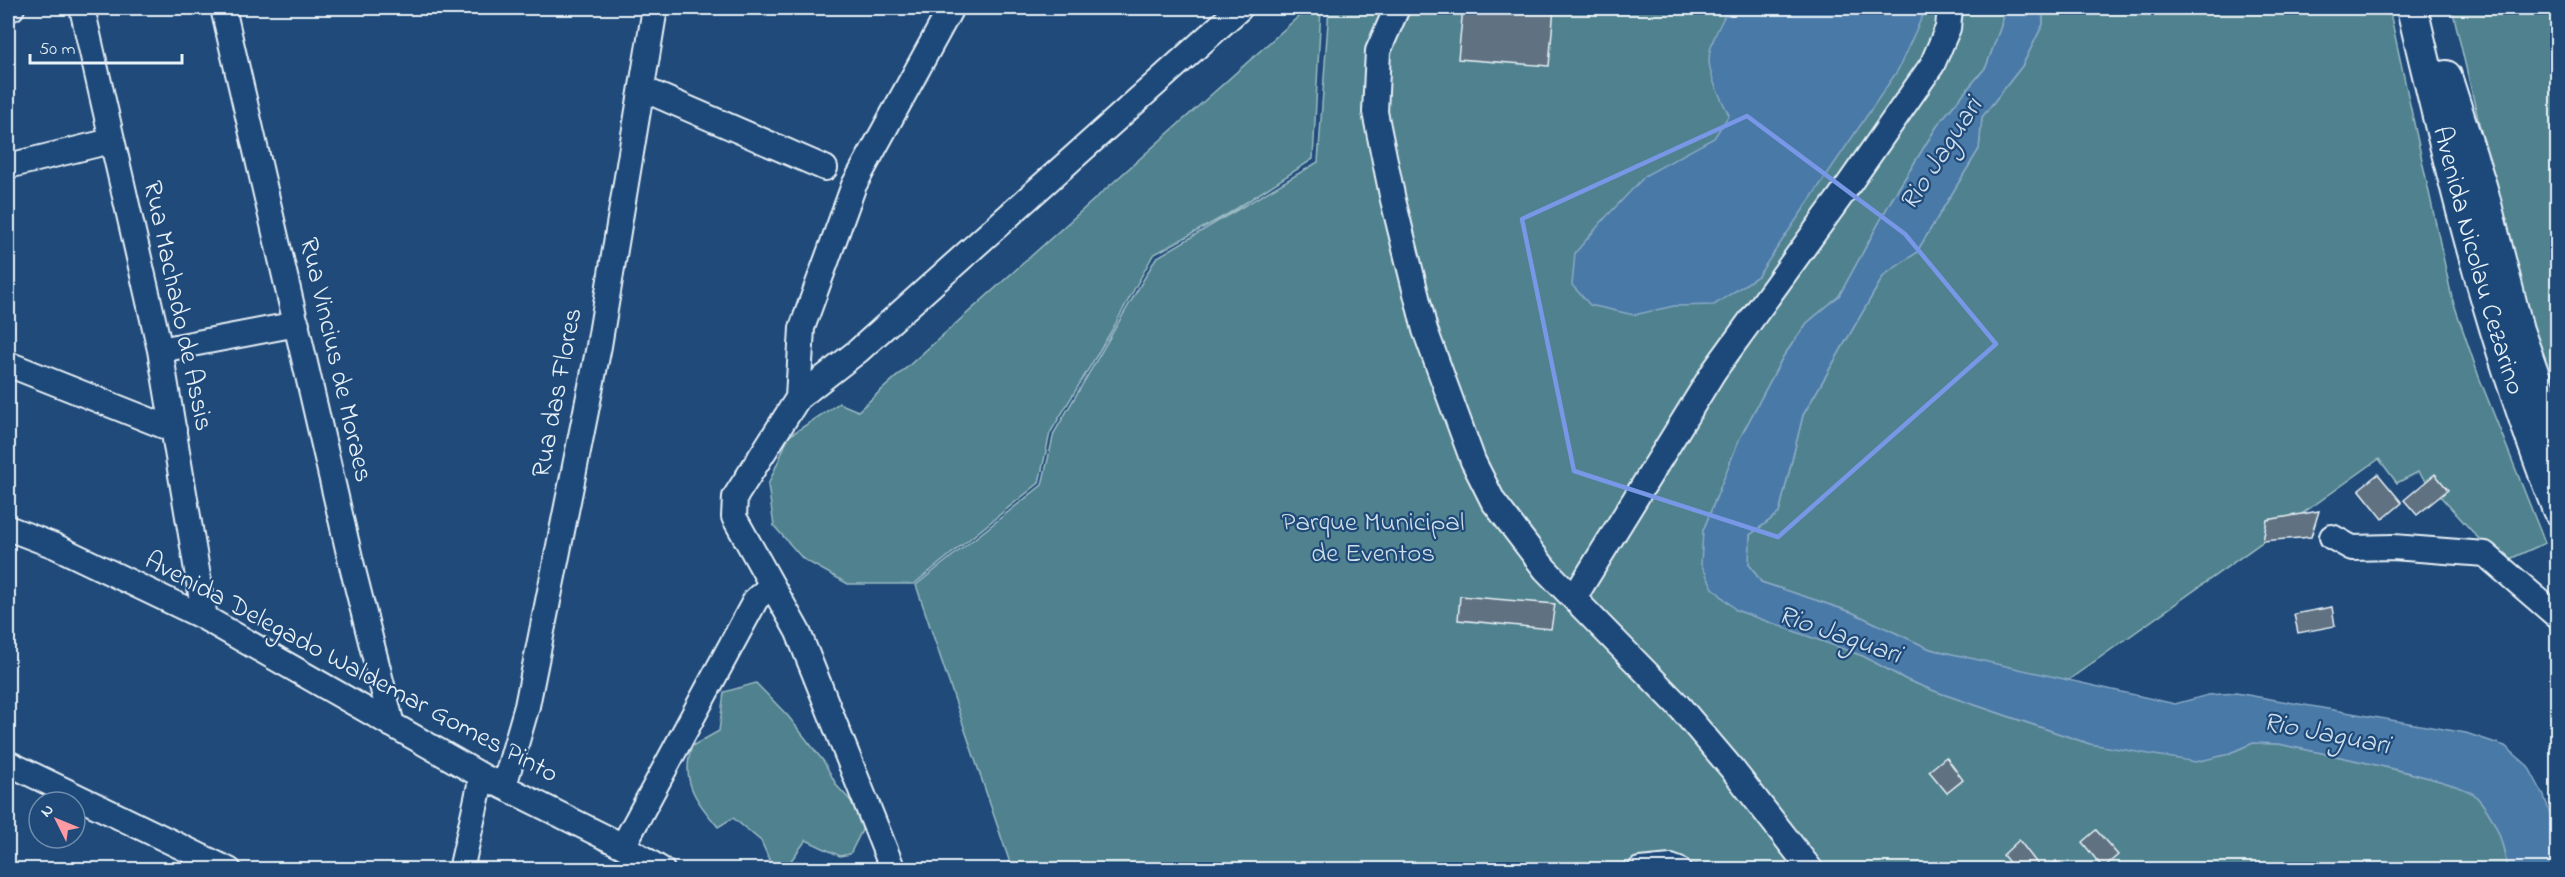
<svg xmlns="http://www.w3.org/2000/svg" width="2565" height="877" font-family="'Indie Flower',sans-serif">
  <rect width="100%" height="100%" fill="#1f4a7a"/>
  <filter id="ink" filterUnits="userSpaceOnUse"><feTurbulence type="fractalNoise" baseFrequency=".0167" numOctaves="2"/><feDisplacementMap in="SourceGraphic" scale="12" xChannelSelector="R" yChannelSelector="G"/><feConvolveMatrix kernelMatrix="1 2 1 2 8 2 1 2 1" color-interpolation-filters="sRGB"/></filter>
  <g filter="url(#ink)">
    <path fill="#4f828e" stroke="#9cbac3" stroke-width="1.5" d="M1308 8H1321L1313 159 1228 214 1153 255 1112 330 1050 433 1039 483 914 584H848L803 559 774 526 768 485 789 436 839 403 858 411Z
      M1329 8H2004L2001 26 1986 67 1939 123 1891 201 1839 296 1807 323 1783 357 1739 440 1703 531 1736 610 1863 656 1907 680 1937 692 2090 744 2225 755 2253 743 2279 744C2310 751 2460 780 2475 795 2494 815 2504 842 2507 869L1713 870 1685 860 1524 870 1012 869 916 585 1042 485 1054 433 1156 258 1318 162Z
      M2042 8H2389L2452 298 2479 377 2545 543 2501 563 2418 472 2397 483 2379 459 2067 681 1930 649 1851 612 1761 582 1749 564 1750 535 1779 513 1803 415 1884 275 1916 253 1979 149 1982 117 2022 66 2043 24Z
      M2452 8H2557V396L2545 375 2514 272Z
      M756 683 788 716 824 762 837 786 863 814 862 830 850 854 840 856 806 840 790 862 772 866 761 841 733 818 718 827C696 800 680 782 692 746L719 731 724 692Z"/>
    <path fill="#4a79a6" stroke="#89a9c7" stroke-width="1.5" d="M1729 8H1926L1898 70 1758 276 1714 305 1674 306 1634 315 1590 305 1572 285 1575 253 1605 218 1646 175 1714 138 1729 115C1704 64 1701 58 1729 8Z
      M2004 8H2042L2043 24 2022 66 1982 117 1979 149 1916 253 1884 275 1803 415 1779 513 1750 535 1749 564 1761 582 1851 612 1930 649 2175 704 2208 695 2236 693 2466 733 2505 746 2528 766 2544 796 2557 833V869H2507C2504 842 2494 815 2475 795 2460 780 2310 751 2279 744L2253 743 2225 755 2196 762 2090 744 1937 692 1907 680 1863 656 1736 610 1713 588 1701 564 1703 531 1739 440 1783 357 1807 323 1839 296 1891 201 1939 123 1986 67 2001 26Z"/>
    <path fill="#607281" stroke="#e8f1f8" stroke-width="1.5" d="M1463 8H1554L1549 66 1458 59Z
      M2378 474 2402 503 2383 519 2359 489Z
      M2435 474 2448 490 2417 515 2404 500Z
      M2319 511 2311 537 2263 541 2267 520Z
      M1460 596 1555 604 1551 629 1458 620Z
      M2332 607 2335 626 2298 633 2294 614Z
      M1946 757 1963 780 1947 793 1929 771Z
      M2096 830 2118 855 2103 868 2082 842Z
      M2019 840 2042 870H2015L2003 855Z
      M2056 861 2063 870H2047Z"/>
    <g fill="none" stroke-linecap="round" stroke-linejoin="round">
      <g stroke="#e8f1f8" stroke-width="28">
        <path id="minor" d="M8 8H12
          M82 8 160 350 205 618
          M223 8 351 562 392 725
          M1397 8 1378 51 1375 112 1393 200 1425 330 1473 461 1493 501 1545 569 1678 705 1733 770 1811 870
          M643 89 825 168
          M8 166 111 141
          M160 350 297 324
          M8 364 174 430
          M798 398 802 328 854 185 951 8
          M8 528 55 546 205 618 482 776 623 846 662 870
          M2332 537 2352 548 2393 547 2485 554 2558 617
          M1574 598 1714 371 1840 197 1932 65 1948 28 1950 8
          M8 763 229 870
          M504 786 527 706 599 346 655 8
          M623 846 756 599 771 586
          M461 870 482 776
          M893 870 798 632 734 517 735 497 798 398 858 351 1240 8
          M1640 870 1671 867 1679 870"/>
      </g>
      <g stroke="#e8f1f8" stroke-width="34">
        <g id="major">
          <path id="s1" d="M2412 8C2452 178 2493 346 2558 510"/>
          <path d="M2446 76 2482 189 2518 330 2558 443"/>
        </g>
      </g>
      <use href="#minor" stroke="#1f4a7a" stroke-width="24"/>
      <use href="#major" stroke="#1f4a7a" stroke-width="30"/>
    </g>
  </g>
  <path fill="none" stroke="#7897e6" stroke-width="4.5" stroke-linejoin="round" d="M1747 116 1905 234 1996 344 1778 537 1574 471 1522 219Z"/>
  <g text-anchor="middle" dominant-baseline="central" stroke-width="4.5" stroke-linejoin="round" paint-order="stroke">
    <g font-size="27" fill="#e8f1f8" stroke="#1f4a7a">
      <text stroke="none"><textPath href="#s1" startOffset="261">Avenida Nicolau Cezarino</textPath></text>
      <text transform="translate(177 306) rotate(78)">Rua Machado de Assis</text>
      <text transform="translate(335 360) rotate(77)">Rua Vincius de Moraes</text>
      <text transform="translate(558 393) rotate(-79)">Rua das Flores</text>
      <text transform="translate(351 668) rotate(28)">Avenida Delegado Waldemar Gomes Pinto</text>
    </g>
    <g font-size="27" fill="#d1e0e8" stroke="#1f4a7a">
      <text x="1373" y="523">Parque Municipal<tspan x="1373" dy="31">de Eventos</tspan></text>
    </g>
    <g font-size="28" font-style="italic" fill="#d0dfec" stroke="#1f4a7a">
      <text transform="translate(1942 155) rotate(-57)">Rio Jaguari</text>
      <text transform="translate(1839 636) rotate(19)">Rio Jaguari</text>
      <text transform="translate(2326 735) rotate(11)">Rio Jaguari</text>
    </g>
  </g>
  <rect width="2565" height="877" fill="none" stroke="#1f4a7a" stroke-width="30"/>
  <rect x="15" y="15" width="2535" height="847" fill="none" stroke="#e8f1f8" stroke-width="2" filter="url(#ink)"/>
  <g transform="translate(57 820) rotate(313)"><circle r="28" fill="#1f4a7a" stroke="#6f8dac" stroke-width="1.5"/>
  <path d="M0-4.5L10 22L0 15L-10 22Z" fill="#ff9aa2"/>
  <text y="-9" font-size="16" font-weight="bold" text-anchor="middle" fill="#e8f1f8">N</text>
  </g>
  <path d="M30 54v9h152v-9" fill="none" stroke="#e8f1f8" stroke-width="3"/>
  <text x="39" y="54" font-size="18" fill="#e8f1f8" stroke="#1f4a7a" stroke-width="4.5" paint-order="stroke">50 m</text>
</svg>
